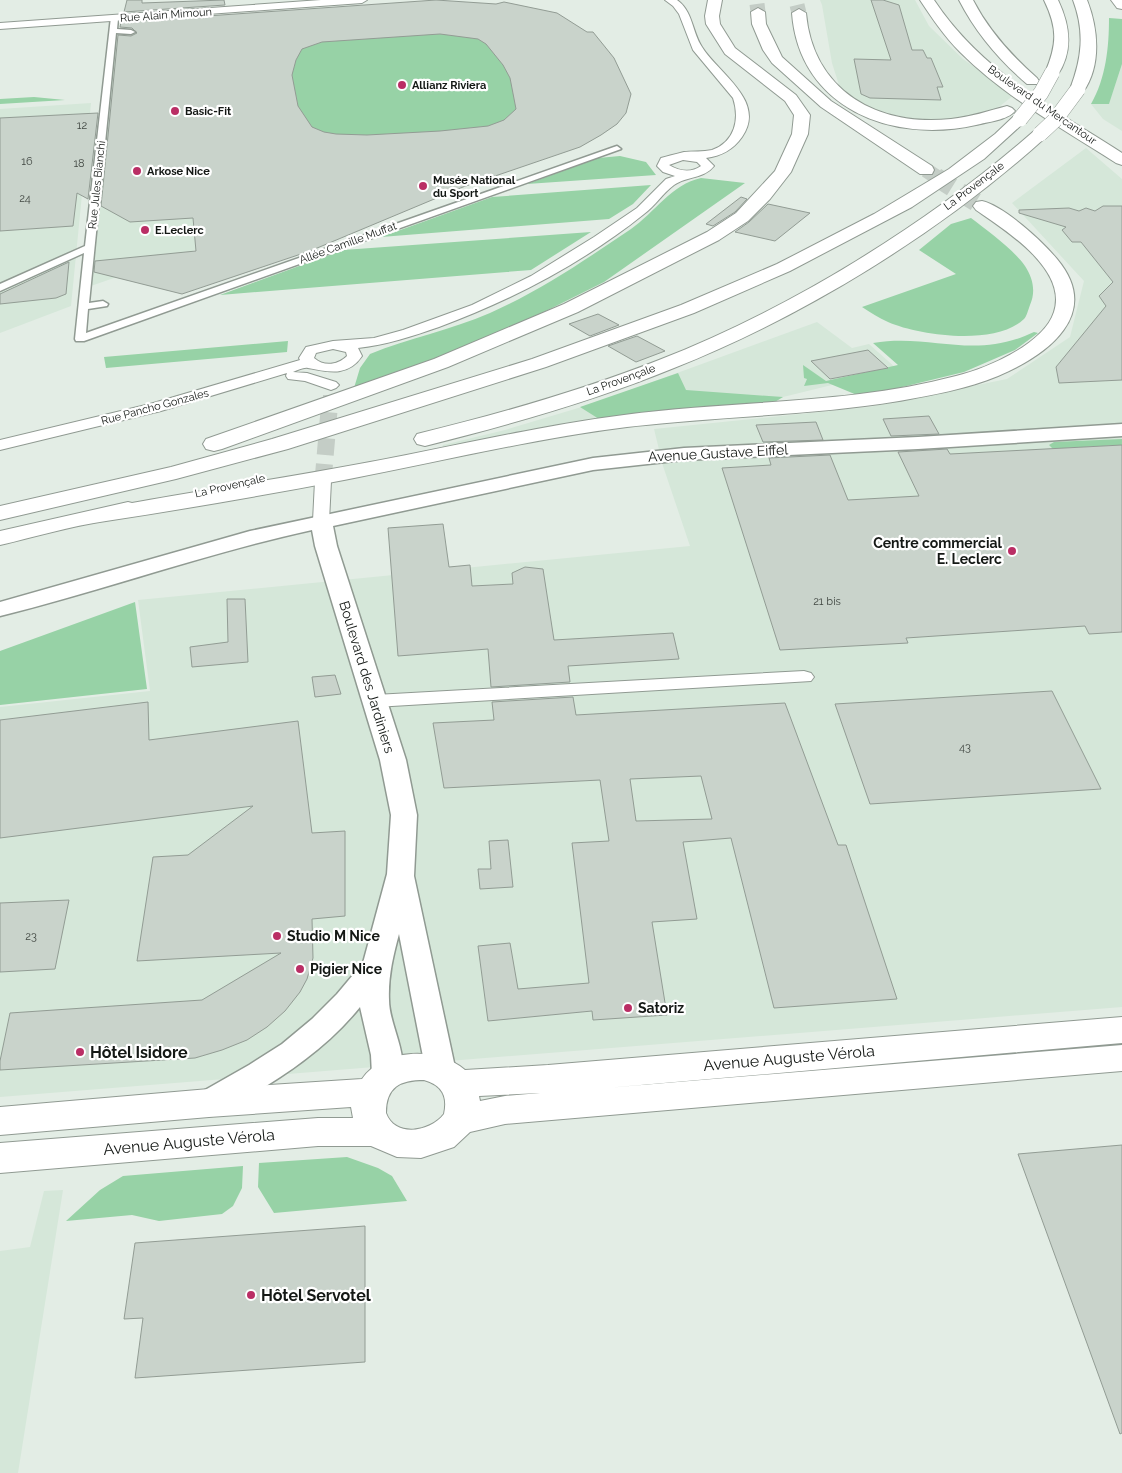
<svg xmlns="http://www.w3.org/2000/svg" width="1122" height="1473" font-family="Raleway,sans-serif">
  <rect width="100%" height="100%" fill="#e3ede5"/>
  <path fill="#d5e7d9" d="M820 0H915L929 26 963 59 1014 95 1000 106 983 114 961 119H916L878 112 851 98 839 85 832 63 822 5Z
    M113 38 126 40 250 231 85 288Z
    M1122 64V131L1103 119 1091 104 1109 103Z
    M91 103 71 306 0 333V109Z
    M1086 148 1122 179V1007L0 1097V707L150 691 138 600 690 546 663 466 654 429 869 407 1007 379 1070 337 1084 281 1012 203Z
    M817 322 852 348 869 344 897 369 783 397 773 403 442 448 443 445 505 430 595 403Z
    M63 1190 18 1473H0V1251L30 1247 44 1191Z"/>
  <path fill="#97d2a6" d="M446 11 597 113 327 168 236 38Z
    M1109 18 1122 19V64L1109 104H1091C1106 78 1109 47 1109 18Z
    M34 97 65 100 0 104V99Z
    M620 156 646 162 656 175 527 184 598 158Z
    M701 178 745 183 604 282 530 319 438 359 354 388 360 368 370 354C409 338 451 330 490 313 540 291 585 260 631 229 654 213 672 184 701 178Z
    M651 185 633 204 609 219 381 237 492 197Z
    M971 218C988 231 1013 249 1025 266 1033 278 1036 292 1030 305 1028 310 1027 316 1024 319 996 346 920 336 888 322 879 318 870 312 862 307L956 274 919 250 951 224Z
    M591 232 531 270 220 295 343 250Z
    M1034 332 1038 333 1015 350 964 372 894 389 857 395 828 383 804 386 807 379 804 378 803 365 826 381 898 365 873 343C931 333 974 361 1034 332Z
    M288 341 287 352 106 368 104 357Z
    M678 373 686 390 783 397 773 403 599 419 580 407Z
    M1122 439V445L1053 449 1049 445 1054 442Z
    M135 602 147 689 0 705V651Z
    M347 1157 378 1168 392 1176 407 1201 274 1213 258 1187 259 1163Z
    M243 1166 242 1188 233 1206 222 1214 159 1221 132 1215 66 1221 100 1190 123 1176Z"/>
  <path fill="#c9d3cb" stroke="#929c94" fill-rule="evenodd" d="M127 0H142V3L224 0 225 5 124 12Z
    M436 0 496 4 504 2 557 13 587 32H593L614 58 631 94 626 113 617 124 601 135 580 147 463 187 310 251 182 294 94 272 95 261 196 251 193 218 130 222 101 206 118 35 131 36 137 33 132 28 120 27 121 22ZM440 34 478 39 486 44 503 65 510 78 516 109 504 120 488 126 440 131 367 135 336 134 324 132 312 127 298 106 292 75 296 60 302 49 322 42Z
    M871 0H883L899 5 912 50H923L927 58H931L943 87H937L941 100 870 98 861 94 854 59 891 60Z
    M98 113 88 199 77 193 73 226 0 231V118Z
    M741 197 747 199 735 212 713 226 706 224Z
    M768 204 810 213 775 241 735 232 749 222Z
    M1103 206H1122V380L1059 383 1056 367 1106 306 1099 296 1113 282 1081 242H1072L1062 230 1066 227 1019 213V210L1069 208 1079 211 1086 208 1095 211Z
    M69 262 66 294 56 298 0 304V294Z
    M598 314 619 325 590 336 569 324Z
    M637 336 665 351 636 362 608 346Z
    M868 350 888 368 830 379 811 361Z
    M929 416 939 434 891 436 883 419Z
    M816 422 823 440 763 442 756 425Z
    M1122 445V632L1089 634 1085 626 906 638 908 643 780 650 722 468 771 465 769 458 830 455 848 500 919 496 898 452 947 449 950 454Z
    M443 524 449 567 470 565 472 586 513 584 512 573 525 567 543 569 554 640 673 633 679 659 568 666 570 682 491 687 488 649 398 656 388 528Z
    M227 599H245L248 662 192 667 190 647 228 642Z
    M335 675 341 694 315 697 312 677Z
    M1052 691 1101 789 870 804 835 704Z
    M573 697 576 715 785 703 838 845H846L897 999 774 1008 731 838 683 842 697 919 652 922 667 1015 593 1020 592 1011 488 1021 478 946 510 943 518 989 589 983 572 843 609 841 600 780 444 788 433 723 494 720 492 702ZM701 776 712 819 636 821 630 779Z
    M148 702 149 740 298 721 312 833 345 831V916L312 919 313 958 307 979 300 992 285 1011 267 1027 247 1040 222 1050 195 1058 0 1070V1061L10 1013 202 1000 281 953 137 961 153 857 188 855 253 806 0 838V720Z
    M508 840 513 887 480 889 478 869H491L489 841Z
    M69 900 55 969 0 972V903Z
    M1122 1145V1433L1120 1434 1018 1154Z
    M365 1226V1362L135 1378 143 1318 124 1319 135 1243Z"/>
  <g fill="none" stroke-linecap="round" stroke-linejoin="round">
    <path stroke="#c4cdc6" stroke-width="14" stroke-dasharray="14 7" stroke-linecap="butt" d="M330 401V395"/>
    <path stroke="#c4cdc6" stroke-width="17" stroke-dasharray="17 9" stroke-linecap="butt" d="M323 481 330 399"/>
    <path stroke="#c4cdc6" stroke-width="15" stroke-dasharray="15 8" stroke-linecap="butt" d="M757 4 758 12
      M797 5 799 13
      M926 170 938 178"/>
    <path stroke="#c4cdc6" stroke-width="19" stroke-dasharray="19 9" stroke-linecap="butt" d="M936 177 982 206"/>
    <g stroke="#909a92" stroke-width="3">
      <path id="pedestrian" d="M111 17 118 19 117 29 131 30 135 32 131 34 116 33 89 303 103 301 108 304 107 306 88 309 86 333 614 147 617 146 621 149 84 341H76L75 339 84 253 0 291V284L85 246Z"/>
    </g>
    <g stroke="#909a92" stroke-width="2">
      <path id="minor" d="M321 0H367L362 3 0 29V23Z
        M665 0H677C693 11 692 32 702 47 718 73 767 101 742 137 733 150 721 156 706 158L714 166C704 179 687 176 674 185 663 193 655 206 644 214 583 263 512 300 439 327 413 336 386 345 358 348L362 356C348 377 329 372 308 368 304 367 298 370 293 372L307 373 336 382 339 385 336 388 331 390 305 381 288 379 286 376 287 373 161 411 0 450V440L150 404 300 360 299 358 306 347 333 341 374 338 403 330 472 305 531 276 594 237 637 208 666 179 675 176 663 172 657 166 661 158C668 156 676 154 684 152 693 151 703 152 712 150 735 142 740 119 733 98L693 50 679 14 673 6ZM683 160 697 162 701 166C691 173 679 171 669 165ZM333 349 346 352 347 356C338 365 324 367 314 358L316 353Z
        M323 476 329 478 331 481 329 521 327 525H315L313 521 315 481 317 478Z
        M804 671 811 673 814 677 811 681 375 707 368 705 365 701 368 697 375 695Z"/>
    </g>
    <g stroke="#909a92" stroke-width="3">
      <path id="tertiary" d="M1122 424V436L918 449 684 460 593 470 333 526 337 546 406 760 417 815 414 876 456 1072 452 1081 441 1084 430 1081 426 1072 399 934C393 956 388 977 389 1000 389 1027 412 1058 398 1084L387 1087 376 1084 372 1075 371 1055 360 1007C327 1048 282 1078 237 1103 229 1107 218 1116 209 1116 206 1116 201 1113 198 1112L193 1103 198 1094 249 1065 282 1044 312 1019 337 994 363 963 387 874 391 815 380 760 315 546 312 530C207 553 105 590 0 616V602L250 531 593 458 684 448 918 437Z"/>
    </g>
    <g stroke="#909a92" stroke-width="2">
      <path id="secondary" d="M1122 1017V1043L606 1088 1122 1045V1071L505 1124 470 1132 454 1147 421 1158 397 1157 371 1146H318L0 1173V1143L318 1118H353L351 1107 209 1117 0 1135V1107L209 1089 362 1079C383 1048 438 1046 465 1070L548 1065ZM424 1080C442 1085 448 1096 444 1114 430 1132 395 1138 386 1113 386 1087 400 1080 424 1080ZM540 1093 505 1096 480 1101 479 1096Z"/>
    </g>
    <g stroke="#909a92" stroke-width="2">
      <path id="primary" d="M920 0H934C981 71 1052 108 1122 153V165L1116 163C1063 129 1005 97 960 52 944 36 932 18 920 0Z
        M959 0H973C989 31 1011 55 1037 78L1039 81 1037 84H1027C999 60 976 33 959 0Z"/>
    </g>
    <g stroke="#909a92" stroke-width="2">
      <path id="motorway" d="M708 0H722L719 16 720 24 735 48 796 95 810 115 808 134 791 172 770 199 748 221 719 240 578 312 448 367 222 449 214 451 206 449 203 444 206 439 434 359 564 304 707 232 736 213 775 171 792 134 794 115 785 101 725 54 706 24 705 16Z
        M1044 0H1058C1070 25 1074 51 1057 76H1047L1045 73C1057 44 1058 29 1044 0Z
        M1073 0H1087C1098 28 1102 65 1083 92H1073L1070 89C1082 58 1085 32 1073 0Z
        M1111 0H1122V9L1117 8Z
        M758 8 765 12 766 24 782 57 831 101 932 166 934 170 932 174H920L821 107 772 63 763 50 752 24 751 12Z
        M799 9 806 13C813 91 878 127 951 119 971 117 988 111 1007 106L1012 108 1015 111C1008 120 987 122 976 125 892 144 799 108 792 13Z
        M1020 114 1026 116 1028 119 984 159 912 207 790 271 694 313 546 367 288 449 176 479 0 520V506L171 467 272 439 532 359 681 305 777 264 874 214 949 169 995 134 1014 116Z
        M1040 129 1046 131 1048 134 1046 137C941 232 805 316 674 368 594 401 509 425 425 446L417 444 414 439 417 434C499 414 580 391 659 360 790 309 928 224 1034 131Z
        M982 201C1004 206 1042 241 1057 259 1103 314 1048 355 998 376 967 389 932 395 899 401 809 416 717 416 627 427 532 439 438 462 344 480 265 495 185 509 106 521 70 526 35 537 0 545V531L128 502 132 503C211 489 291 477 370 462 455 446 538 426 624 415 734 400 848 405 956 376 986 369 1044 344 1054 312 1068 269 1005 230 976 210L973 206 976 202Z"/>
    </g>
    <use href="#pedestrian" fill="#fff" fill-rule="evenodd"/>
    <use href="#minor" fill="#fff" fill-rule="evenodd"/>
    <use href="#tertiary" fill="#fff" fill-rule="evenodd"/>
    <use href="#secondary" fill="#fff" fill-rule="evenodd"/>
    <use href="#primary" fill="#fff" fill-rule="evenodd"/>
    <use href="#motorway" fill="#fff" fill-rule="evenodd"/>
    <g stroke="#909a92" stroke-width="16" stroke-linecap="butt">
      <path id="motorway-bridge" d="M1020 119 1041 93 1052 73
        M1040 134 1055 120 1078 89"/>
    </g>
    <use href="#motorway-bridge" stroke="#fff" stroke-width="15"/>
  </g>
  <g fill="#ba2e65" stroke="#fff" stroke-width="2">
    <circle cx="402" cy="85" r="5"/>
    <circle cx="175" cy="111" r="5"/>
    <circle cx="137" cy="171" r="5"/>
    <circle cx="423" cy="186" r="5"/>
    <circle cx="145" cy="230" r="5"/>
    <circle cx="1012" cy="551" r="5"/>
    <circle cx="277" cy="936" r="5"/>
    <circle cx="300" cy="969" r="5"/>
    <circle cx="628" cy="1008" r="5"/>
    <circle cx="80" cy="1052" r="5"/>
    <circle cx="251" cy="1295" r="5"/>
  </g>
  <g text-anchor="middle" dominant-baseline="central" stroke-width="4.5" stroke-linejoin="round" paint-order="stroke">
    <g font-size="11" fill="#141815" stroke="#fff">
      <text transform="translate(166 15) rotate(-4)">Rue Alain Mimoun</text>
      <text transform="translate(1042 105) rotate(35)">Boulevard du Mercantour</text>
      <text transform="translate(97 185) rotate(-84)">Rue Jules Bianchi</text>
      <text transform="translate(974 186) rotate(-37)">La Provençale</text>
      <text transform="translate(348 243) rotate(-20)">Allée Camille Muffat</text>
      <text transform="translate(621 380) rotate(-20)">La Provençale</text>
      <text transform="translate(155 407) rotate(-15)">Rue Pancho Gonzales</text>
      <text transform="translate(230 486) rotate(-13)">La Provençale</text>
    </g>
    <g font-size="11" font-weight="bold" fill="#141815" stroke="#fff" text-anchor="start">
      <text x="412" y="85">Allianz Riviera</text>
      <text x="185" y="111">Basic-Fit</text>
      <text x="147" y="171">Arkose Nice</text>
      <text x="433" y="180">Musée National<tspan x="433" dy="13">du Sport</tspan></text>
      <text x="155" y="230">E.Leclerc</text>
    </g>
    <g font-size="11" fill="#414742">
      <text x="82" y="125">12</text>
      <text x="27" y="161">16</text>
      <text x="79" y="163">18</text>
      <text x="25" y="198">24</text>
      <text x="827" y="601">21 bis</text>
      <text x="965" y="747">43</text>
      <text x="31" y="936">23</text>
    </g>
    <g font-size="14" fill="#141815" stroke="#fff">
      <text transform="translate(718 453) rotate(-3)">Avenue Gustave Eiffel</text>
      <text transform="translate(367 677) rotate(73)">Boulevard des Jardiniers</text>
    </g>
    <g font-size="14" font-weight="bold" fill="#141815" stroke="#fff" text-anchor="start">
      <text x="1002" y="543" text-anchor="end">Centre commercial<tspan x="1002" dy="16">E. Leclerc</tspan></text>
      <text x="287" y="936">Studio M Nice</text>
      <text x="310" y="969">Pigier Nice</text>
      <text x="638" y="1008">Satoriz</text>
    </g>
    <g font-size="16" font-weight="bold" fill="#141815" stroke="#fff" text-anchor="start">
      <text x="90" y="1052">Hôtel Isidore</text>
      <text x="261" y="1295">Hôtel Servotel</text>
    </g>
    <g font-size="16" fill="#141815" stroke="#fff">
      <text transform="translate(789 1058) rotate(-5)">Avenue Auguste Vérola</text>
      <text transform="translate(189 1142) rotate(-5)">Avenue Auguste Vérola</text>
    </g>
  </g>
</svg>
